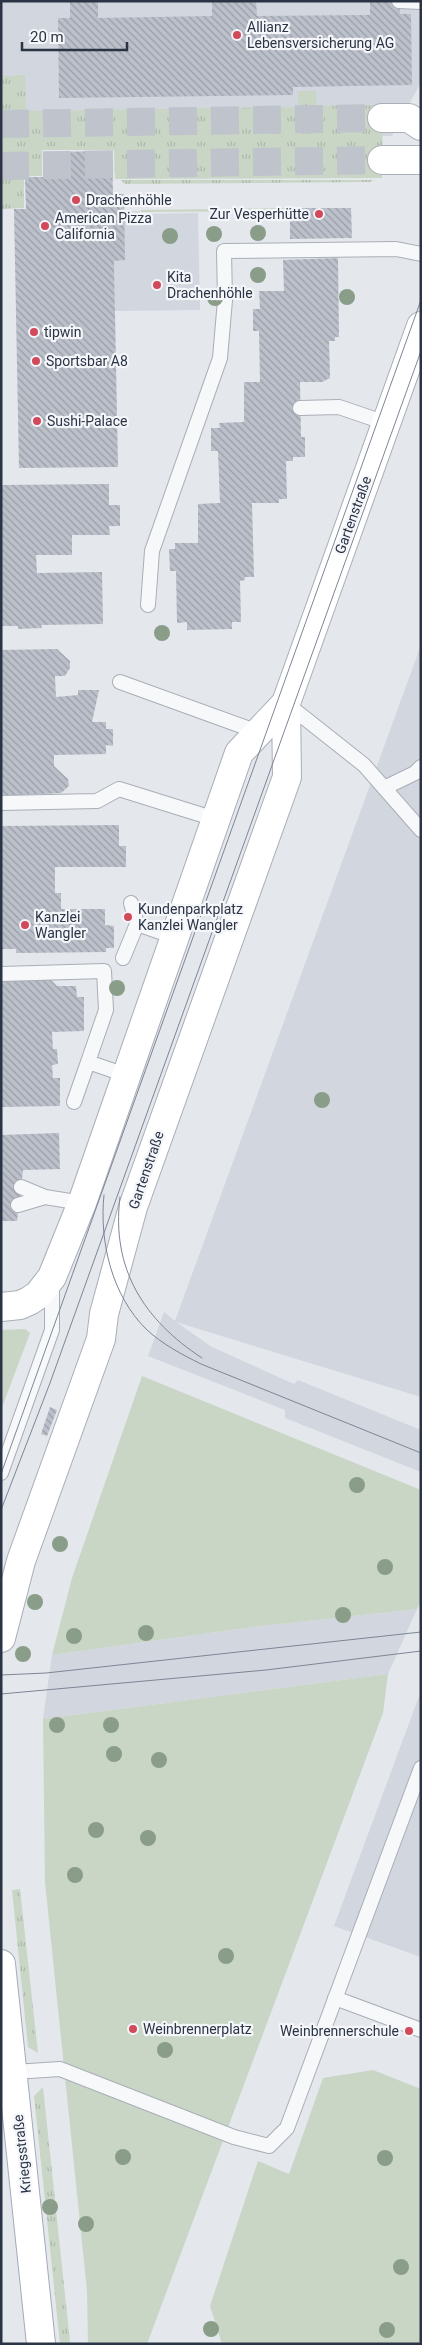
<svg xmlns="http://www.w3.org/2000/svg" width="422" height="2345" font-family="Roboto,sans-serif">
  <defs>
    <pattern id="grass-tufts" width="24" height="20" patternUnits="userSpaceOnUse" patternTransform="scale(1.25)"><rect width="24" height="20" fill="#c9d6c5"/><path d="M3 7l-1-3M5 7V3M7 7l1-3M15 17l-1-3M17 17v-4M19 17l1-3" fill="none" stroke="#adb8ab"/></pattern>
    <pattern id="building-back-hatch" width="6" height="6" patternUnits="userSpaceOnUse" patternTransform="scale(1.25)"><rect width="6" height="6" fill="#bbc0ca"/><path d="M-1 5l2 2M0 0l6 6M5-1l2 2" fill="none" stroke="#989da6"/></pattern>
  </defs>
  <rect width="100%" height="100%" fill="#e4e7ec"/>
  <path fill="#d2d6de" d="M1 1H421L420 84 392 136 1 142Z
    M140 211V214L198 213 200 310 115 311 113 212Z
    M421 645V1397L176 1322 212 1347 294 1384 298 1380 421 1430V1472L285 1418V1410L148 1356 164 1312 175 1321Z
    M417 1609 388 1674 43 1719 52 1655 252 1627Z
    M421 1691V1957L334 1926Z"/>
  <path fill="url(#grass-tufts)" d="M25 75 26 111 298 107V91H316L317 106 383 105 382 178 115 179 114 150H42V176H24V208L1 209V76Z
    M121 180H374L370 182 125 184Z
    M288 208V211L141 212V210Z
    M20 1889 38 2053 28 2047 12 1890Z
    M43 2087 70 2342 69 2344H60L34 2096Z"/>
  <path fill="#c9d6c5" d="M25 1329 30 1333 1 1410V1330Z
    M142 1376 421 1490V1600L417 1609 252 1627 52 1655 72 1578Z
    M388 1674 383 1713 147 2344H88L87 2291 45 1882 43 1719Z
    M373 2070 421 2089V2344H222L210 2306 258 2161 289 2174 323 2078Z"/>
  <path fill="url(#building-back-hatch)" d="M70 1H98V18L212 16V1H256L257 16 370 15V1H399L400 14H411L412 85 293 87V95L59 98 58 18H70Z
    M112 151 113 194H124L125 260 114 261 118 467 19 468 14 209H26L25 177H43V152Z
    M290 208H351L352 238 290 239Z
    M338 258 339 337H335V341H329L330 378 322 382H300L301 437H305V457H293V461H286L287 499H279V503H252L254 577H245V580L240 581 241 622H232V629L187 630V622L177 623 176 571H170L169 549H175V543H198V504L220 503 218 451H211V428H220L219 423 244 422V382H260L259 331H253V309H260L259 291H284L283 260Z
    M109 484V505H120V526H109L110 535H72V555H36L37 573 102 572 103 624 41 625 42 628 18 629V626H1V485Z
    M57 649 70 661V668L65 676H55L56 697 78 695V690H99L92 722H106V729H113V746L106 745V754L54 755V766L68 779 69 786 61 793 1 796V650Z
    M119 825V846H126V867H55V893H61V909H105V925L114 926V948H106V952L16 953V949H1V826Z
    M49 978 57 986H76L77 997H84V1031L52 1032 53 1049H57L58 1064 52 1065 53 1078H60V1106L1 1107V979Z
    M59 1133 60 1169 23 1170 17 1221H1V1135Z
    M50 1407 57 1410 47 1436 41 1434Z"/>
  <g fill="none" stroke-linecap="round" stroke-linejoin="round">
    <path stroke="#bfc3cb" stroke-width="28" stroke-dasharray="28 14" stroke-linecap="butt" d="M1 124 382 118
      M1 166 382 160"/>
    <g stroke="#a9aeb7" stroke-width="16">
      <path id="lane" d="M399 1 421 2
        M300 408 339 407 386 423
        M148 605 152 551 220 358 225 300 224 251 396 249 421 254
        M120 682 258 732
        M287 704 364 765 421 830
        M384 788 415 773 421 767
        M1 803 97 801 119 789 215 819
        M137 924 174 937
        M123 958 137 924 131 903
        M1 974 104 971 106 1010 88 1062
        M74 1102 88 1062 126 1075
        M21 1187 45 1197
        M18 1205 45 1197 82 1203
        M1 1473 52 1330V1280
        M335 1998 421 2030
        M14 2072 60 2069 234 2137 269 2146 287 2128 421 1768"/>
    </g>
    <g stroke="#a9aeb7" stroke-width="30">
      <path id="secondary" d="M382 118H409L421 126
        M382 160H421
        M1 1307 20 1305 29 1301 38 1295 52 1277 82 1203 239 753 286 703
        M1 1638 21 1561 101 1339 104 1314 133 1207 287 777 286 703 421 326"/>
    </g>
    <g stroke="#a3abb8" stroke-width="30">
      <path id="primary" d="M1 1964 41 2344"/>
    </g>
    <use href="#lane" stroke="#f7f8fa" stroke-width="14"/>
    <use href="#secondary" stroke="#fff" stroke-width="28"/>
    <use href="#primary" stroke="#fff" stroke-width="28"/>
    <path stroke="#7d8696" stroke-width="1" d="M104 1195C99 1242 112 1295 146 1329 162 1344 181 1354 201 1364L421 1453
      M120 1197C111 1269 144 1320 202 1358
      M1 1474 421 300
      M1 1510 50 1383 421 351
      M1 1675 46 1673 421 1632
      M1 1694 266 1670 421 1651"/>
  </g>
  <g fill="#899d89">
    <circle cx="258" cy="233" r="8"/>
    <circle cx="214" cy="234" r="8"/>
    <circle cx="170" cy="236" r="8"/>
    <circle cx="258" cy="275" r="8"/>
    <circle cx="347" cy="297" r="8"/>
    <circle cx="215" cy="298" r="8"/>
    <circle cx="162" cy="633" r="8"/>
    <circle cx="117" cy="988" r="8"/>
    <circle cx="322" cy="1100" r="8"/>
    <circle cx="357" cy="1485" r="8"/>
    <circle cx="60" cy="1544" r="8"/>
    <circle cx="385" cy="1567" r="8"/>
    <circle cx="35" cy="1602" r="8"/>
    <circle cx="343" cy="1615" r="8"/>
    <circle cx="146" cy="1633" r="8"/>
    <circle cx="74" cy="1636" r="8"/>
    <circle cx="23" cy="1654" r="8"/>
    <circle cx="57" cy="1725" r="8"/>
    <circle cx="111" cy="1725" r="8"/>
    <circle cx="114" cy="1754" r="8"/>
    <circle cx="159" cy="1760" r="8"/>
    <circle cx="96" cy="1830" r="8"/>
    <circle cx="148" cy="1838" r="8"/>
    <circle cx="75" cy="1875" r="8"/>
    <circle cx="226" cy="1956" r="8"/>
    <circle cx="165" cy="2050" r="8"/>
    <circle cx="123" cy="2157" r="8"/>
    <circle cx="385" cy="2158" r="8"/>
    <circle cx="50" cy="2207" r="8"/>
    <circle cx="86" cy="2224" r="8"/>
    <circle cx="401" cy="2267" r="8"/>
    <circle cx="211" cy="2329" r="8"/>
    <circle cx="387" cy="2330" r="8"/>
  </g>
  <g fill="#d1495b" stroke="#f4f6f9" stroke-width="2">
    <circle cx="237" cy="35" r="5"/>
    <circle cx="76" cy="200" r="5"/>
    <circle cx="319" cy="214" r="5"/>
    <circle cx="45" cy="226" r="5"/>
    <circle cx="157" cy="285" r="5"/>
    <circle cx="34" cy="332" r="5"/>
    <circle cx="36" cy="361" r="5"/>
    <circle cx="37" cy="421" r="5"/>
    <circle cx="128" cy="917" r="5"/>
    <circle cx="25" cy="925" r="5"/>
    <circle cx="133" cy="2029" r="5"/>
    <circle cx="409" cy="2031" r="5"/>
  </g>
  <g text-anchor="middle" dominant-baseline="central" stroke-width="4.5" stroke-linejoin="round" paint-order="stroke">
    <g font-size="14" fill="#2b3445" stroke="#f4f6f9" text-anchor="start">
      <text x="247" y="27">Allianz<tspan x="247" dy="16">Lebensversicherung AG</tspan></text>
      <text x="86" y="200">Drachenhöhle</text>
      <text x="309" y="214" text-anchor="end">Zur Vesperhütte</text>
      <text x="55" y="218">American Pizza<tspan x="55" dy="16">California</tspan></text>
      <text x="167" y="277">Kita<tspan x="167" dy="16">Drachenhöhle</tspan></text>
      <text x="44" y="332">tipwin</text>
      <text x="46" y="361">Sportsbar A8</text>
      <text x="47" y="421">Sushi-Palace</text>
      <text x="138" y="909">Kundenparkplatz<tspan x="138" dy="16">Kanzlei Wangler</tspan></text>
      <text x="35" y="917">Kanzlei<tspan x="35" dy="16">Wangler</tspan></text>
      <text x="143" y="2029">Weinbrennerplatz</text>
      <text x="399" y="2031" text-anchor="end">Weinbrennerschule</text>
    </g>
    <g font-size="14" fill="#2b3445" stroke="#f4f6f9">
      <text transform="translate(353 515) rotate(-70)">Gartenstraße</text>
      <text transform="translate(146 1170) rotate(-71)">Gartenstraße</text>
      <text transform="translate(22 2154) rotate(-96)">Kriegsstraße</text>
    </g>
  </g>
  <rect width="422" height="2345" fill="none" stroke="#2b3445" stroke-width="5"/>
  <path d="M22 42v8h105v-8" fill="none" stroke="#2b3445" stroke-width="2.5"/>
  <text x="30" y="42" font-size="15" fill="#2b3445" stroke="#f4f6f9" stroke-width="4" paint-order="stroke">20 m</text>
</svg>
